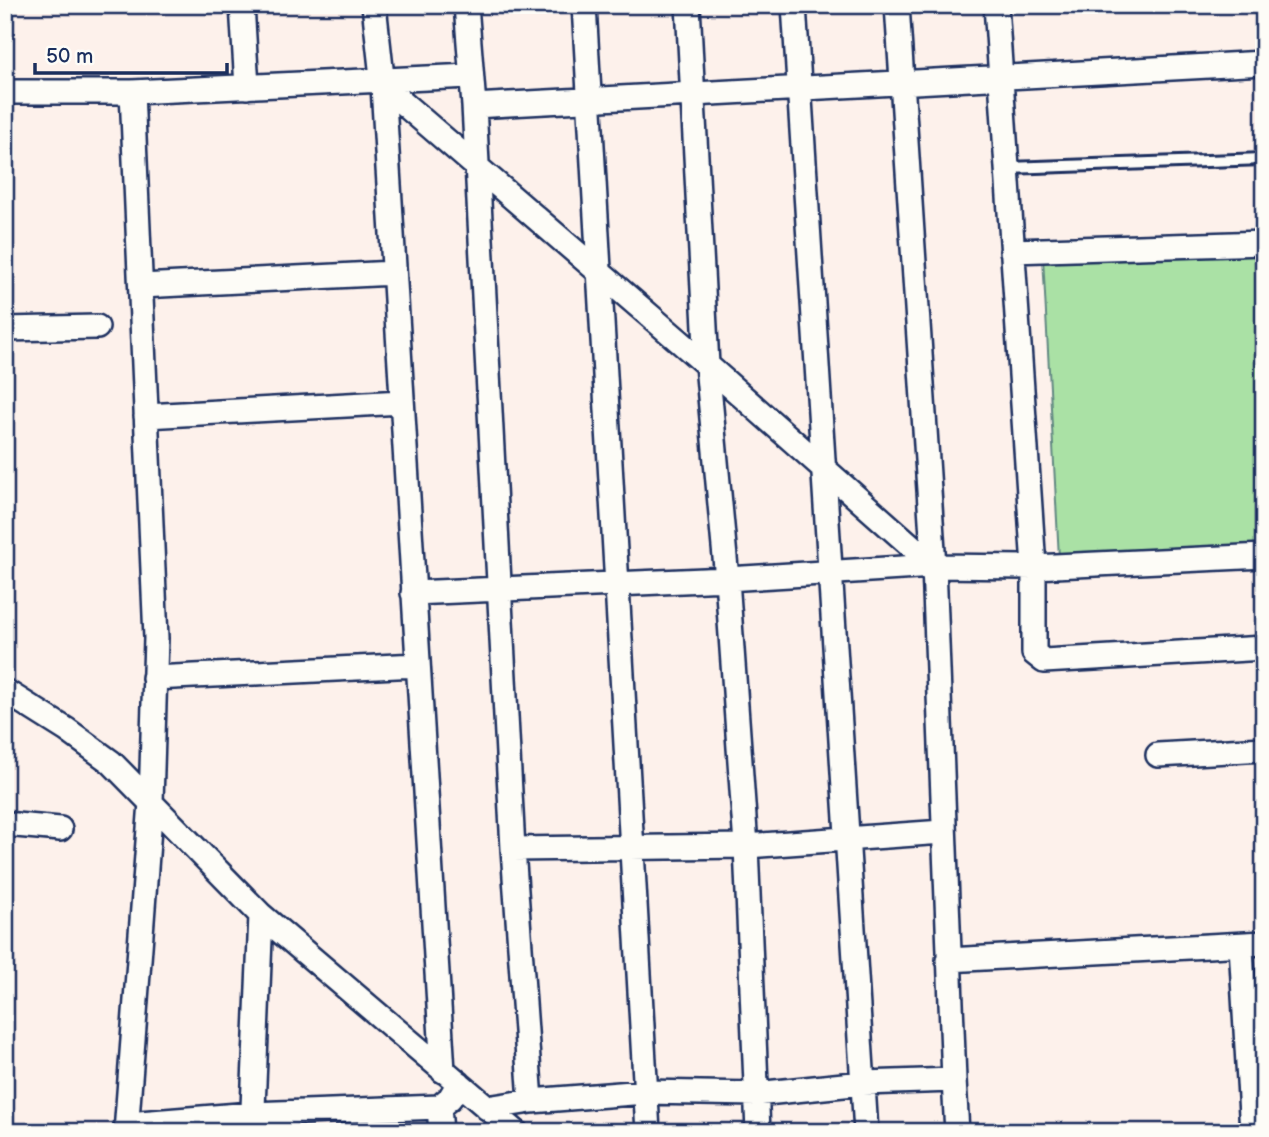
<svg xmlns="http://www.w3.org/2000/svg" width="1269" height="1137" font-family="'Balsamiq Sans',sans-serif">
  <rect width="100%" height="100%" fill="#fdf1eb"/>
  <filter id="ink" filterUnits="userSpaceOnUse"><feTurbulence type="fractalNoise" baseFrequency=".0143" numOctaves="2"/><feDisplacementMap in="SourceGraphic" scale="14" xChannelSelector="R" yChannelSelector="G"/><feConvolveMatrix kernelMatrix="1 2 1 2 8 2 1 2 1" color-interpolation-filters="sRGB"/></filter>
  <g filter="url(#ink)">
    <path fill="#aae1a5" stroke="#628882" stroke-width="2" d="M1264 252V546L1059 558 1043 257Z"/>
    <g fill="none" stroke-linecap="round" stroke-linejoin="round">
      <g stroke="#1b2f5e" stroke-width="16">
        <path id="service" d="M1007 168 1264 159"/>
      </g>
      <g stroke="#1b2f5e" stroke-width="28">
        <path id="minor" d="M242 5 247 87
          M374 5 383 86 443 1071
          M466 5 474 106 513 849 531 1101
          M584 5 648 1132
          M688 5 707 365 727 579 746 846 758 1132
          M794 5 866 1132
          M897 5 934 566 954 1080
          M996 5 1034 567V653L1044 661 1264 648
          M383 86 707 365 934 566
          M5 92H132L156 638 151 802 126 1132
          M132 92 470 76
          M474 106 1264 63
          M1012 251 1264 243
          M141 286 394 273
          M5 329 97 327
          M146 416 402 402
          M413 593 727 579 934 566 1034 567 1264 556
          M154 678 417 665
          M5 691 67 730 111 762 261 915 516 1132
          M1158 755 1264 749
          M5 824 60 829
          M513 849 746 846 943 832
          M1241 945 1252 1132
          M948 960 1264 943
          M439 1107 441 1132
          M487 1108 531 1101 645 1092 756 1094 863 1083 954 1080 957 1132
          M127 1124 251 1114 439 1107 450 1098 459 1083
          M252 1132 261 915"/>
      </g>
      <use href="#service" stroke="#fdfcf7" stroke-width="10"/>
      <use href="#minor" stroke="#fdfcf7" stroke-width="23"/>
    </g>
  </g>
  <rect width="1269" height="1137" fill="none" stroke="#fdfcf7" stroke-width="28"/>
  <rect x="14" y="14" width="1241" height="1109" fill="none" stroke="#1b2f5e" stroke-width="2.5" filter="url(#ink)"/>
  <path d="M35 63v10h192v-10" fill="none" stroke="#1b2f5e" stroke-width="3.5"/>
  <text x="46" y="63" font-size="21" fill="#1b2f5e" stroke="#fdfcf7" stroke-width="5" paint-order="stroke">50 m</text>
</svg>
